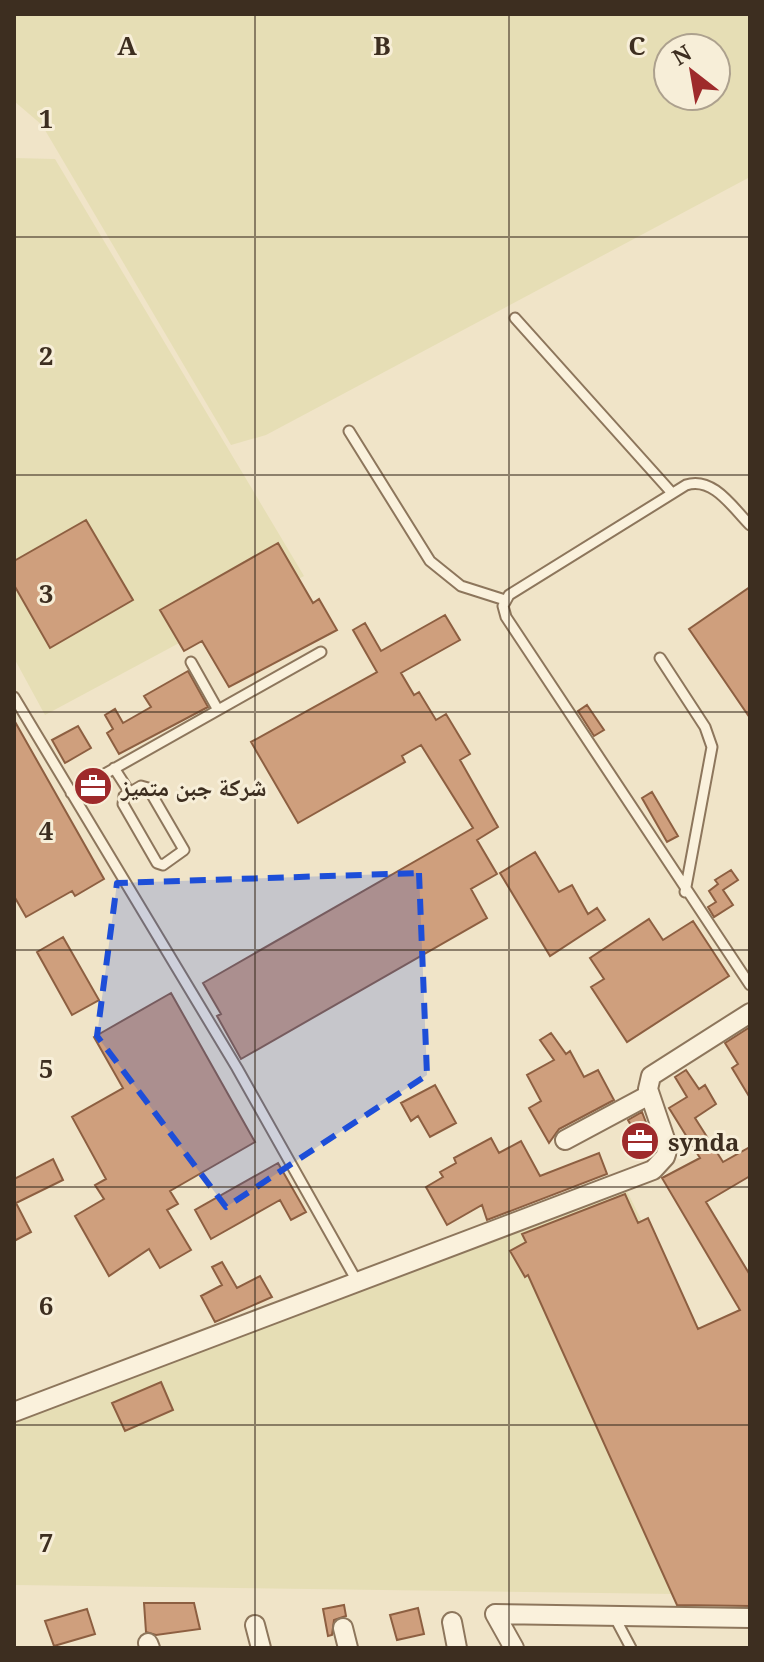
<svg xmlns="http://www.w3.org/2000/svg" width="764" height="1662" font-family="'Noto Serif','Noto Naskh Arabic',serif">
  <rect width="100%" height="100%" fill="#f0e4c8"/>
  <path fill="#e6deb5" fill-rule="evenodd" d="M14 14H750V177L266 435 231 445 42 125 14 101ZM668 48H716V96H668Z
    M14 158 55 159 304 576 45 715 14 658Z
    M623 1183 750 1440V1595L14 1585V1410Z"/>
  <path fill="#cf9f7d" stroke="#8d5f41" stroke-width="2" d="M86 520 133 600 50 648 14 585V561Z
    M278 543 313 603 319 599 337 630 229 687 202 641 184 651 160 610Z
    M750 587V718L689 629Z
    M445 615 460 640 401 673 414 695 419 692 436 720 446 714 470 754 460 760 498 827 477 840 497 874 471 889 487 918 241 1059 217 1016 221 1014 203 983 473 828 421 745 402 756 405 762 298 823 251 742 377 672 353 630 365 623 381 651Z
    M188 671 208 707 119 754 107 733 113 729 105 715 115 709 123 723 151 707 144 696Z
    M587 705 604 730 594 736 578 711Z
    M14 720 104 879 75 896 72 891 26 917 14 896Z
    M78 726 91 748 65 763 52 740Z
    M652 792 678 836 667 842 642 798Z
    M535 852 559 892 572 885 588 914 597 908 605 920 550 956 500 873Z
    M731 870 738 880 723 890 733 905 714 917 708 907 716 902 709 891 718 884 715 880Z
    M649 919 663 940 693 921 729 976 627 1042 591 987 604 979 590 958Z
    M63 937 99 1000 72 1015 37 952Z
    M171 993 255 1142 170 1191 178 1204 167 1210 191 1250 160 1268 149 1249 109 1276 75 1216 104 1199 95 1185 106 1179 72 1117 123 1088 94 1037Z
    M750 1027V1098L732 1068 738 1064 725 1043Z
    M551 1033 566 1054 570 1051 584 1077 598 1070 614 1100 559 1129 549 1143 529 1108 541 1101 527 1075 554 1060 540 1040Z
    M686 1070 699 1089 705 1085 716 1104 695 1118 723 1162 750 1147V1176L706 1202 750 1275V1606L677 1605 528 1275 525 1277 510 1251 526 1242 522 1234 625 1194 638 1223 648 1218 698 1329 740 1310 662 1178 700 1158 669 1108 687 1097 675 1077Z
    M435 1085 456 1123 430 1137 418 1116 411 1121 401 1103Z
    M642 1112 655 1146 646 1151 628 1120Z
    M491 1138 499 1153 521 1141 540 1176 599 1153 607 1174 487 1220 482 1205 447 1225 426 1187 443 1177 440 1172 456 1163 454 1158Z
    M53 1159 63 1180 16 1203 31 1232 14 1241V1179Z
    M278 1163 306 1212 291 1220 280 1200 211 1239 195 1210Z
    M222 1262 237 1288 260 1276 272 1297 215 1322 201 1296 222 1285 212 1267Z
    M161 1382 173 1410 125 1431 112 1403Z
    M144 1603H194L200 1629 156 1635 146 1632Z
    M344 1605 346 1616 334 1620 332 1635 328 1636 323 1609Z
    M418 1608 424 1634 397 1640 390 1615Z
    M87 1609 95 1634 54 1646 45 1621Z"/>
  <g fill="none" stroke-linecap="round" stroke-linejoin="round">
    <g stroke="#8d765c" stroke-width="13">
      <path id="service" d="M515 318 672 493
        M349 431 430 561 461 586 505 600
        M750 525C733 508 713 476 686 485L509 595 503 606 506 617 750 985
        M660 658 705 727 712 747 685 892
        M191 662 218 710
        M14 697 237 1068 358 1283
        M114 768 130 793
        M141 786 148 788 184 850 163 865 157 863 123 804 124 796Z
        M71 793 321 652
        M614 1616 631 1648"/>
    </g>
    <g stroke="#8d765c" stroke-width="22">
      <path id="minor" d="M565 1140 649 1095
        M14 1412 653 1170 665 1157 668 1148 648 1089 651 1076 750 1013
        M452 1622 457 1648
        M255 1625 261 1648
        M343 1628 348 1648
        M148 1643 150 1648
        M514 1648 495 1614 750 1618"/>
    </g>
    <use href="#service" stroke="#faf1dc" stroke-width="9"/>
    <use href="#minor" stroke="#faf1dc" stroke-width="18"/>
  </g>
  <path fill="#1d4ed8" fill-opacity="0.2" stroke="#1d4ed8" stroke-width="6" stroke-dasharray="16 10" stroke-linejoin="round" d="M419 873 427 1075 226 1207 97 1036 117 883Z"/>
  <path fill="none" stroke="#3d2e20" stroke-width="2" stroke-opacity="0.55" d="M255 14V1648M509 14V1648M14 237H750M14 475H750M14 712H750M14 950H750M14 1187H750M14 1425H750"/>
  <defs>
    <g id="office-disc" transform="scale(2)"><circle r="9.5" fill="#9e2a2b" stroke="#f7eed8"/><path d="M-6-3h4V-5.5h4V-3h4V5H-6ZM-1-4.5V-3h2v-1.5ZM-6 0V1H6V0Z" fill="#fff"/></g>
  </defs>
  <g fill-rule="evenodd">
    <use href="#office-disc" x="93" y="786"/>
    <use href="#office-disc" x="640" y="1141"/>
  </g>
  <g text-anchor="middle" dominant-baseline="central" stroke-width="6" stroke-linejoin="round" paint-order="stroke">
    <g font-size="24" font-weight="bold" fill="#3d2e20" stroke="#f7eed8" text-anchor="start">
      <text x="121" y="786">شركة جبن متميز</text>
      <text x="668" y="1141">synda</text>
    </g>
  </g>
  <g font-size="26" text-anchor="middle" font-weight="bold" fill="#3d2e20" stroke="#f7eed8" stroke-width="6" stroke-linejoin="round" paint-order="stroke">
    <text x="127" y="55">A</text>
    <text x="382" y="55">B</text>
    <text x="637" y="55">C</text>
    <text x="46" y="128">1</text>
    <text x="46" y="365">2</text>
    <text x="46" y="603">3</text>
    <text x="46" y="840">4</text>
    <text x="46" y="1078">5</text>
    <text x="46" y="1315">6</text>
    <text x="46" y="1552">7</text>
  </g>
  <rect width="764" height="1662" fill="none" stroke="#3d2e20" stroke-width="32"/>
  <g transform="translate(692 72) rotate(329)"><circle r="38" fill="#f7eed8" stroke="#ada18e" stroke-width="2"/>
  <path d="M0-6L14 30L0 20L-14 30Z" fill="#9e2a2b"/>
  <text y="-12" font-size="22" font-weight="bold" text-anchor="middle" fill="#3d2e20">N</text>
  </g>
</svg>
